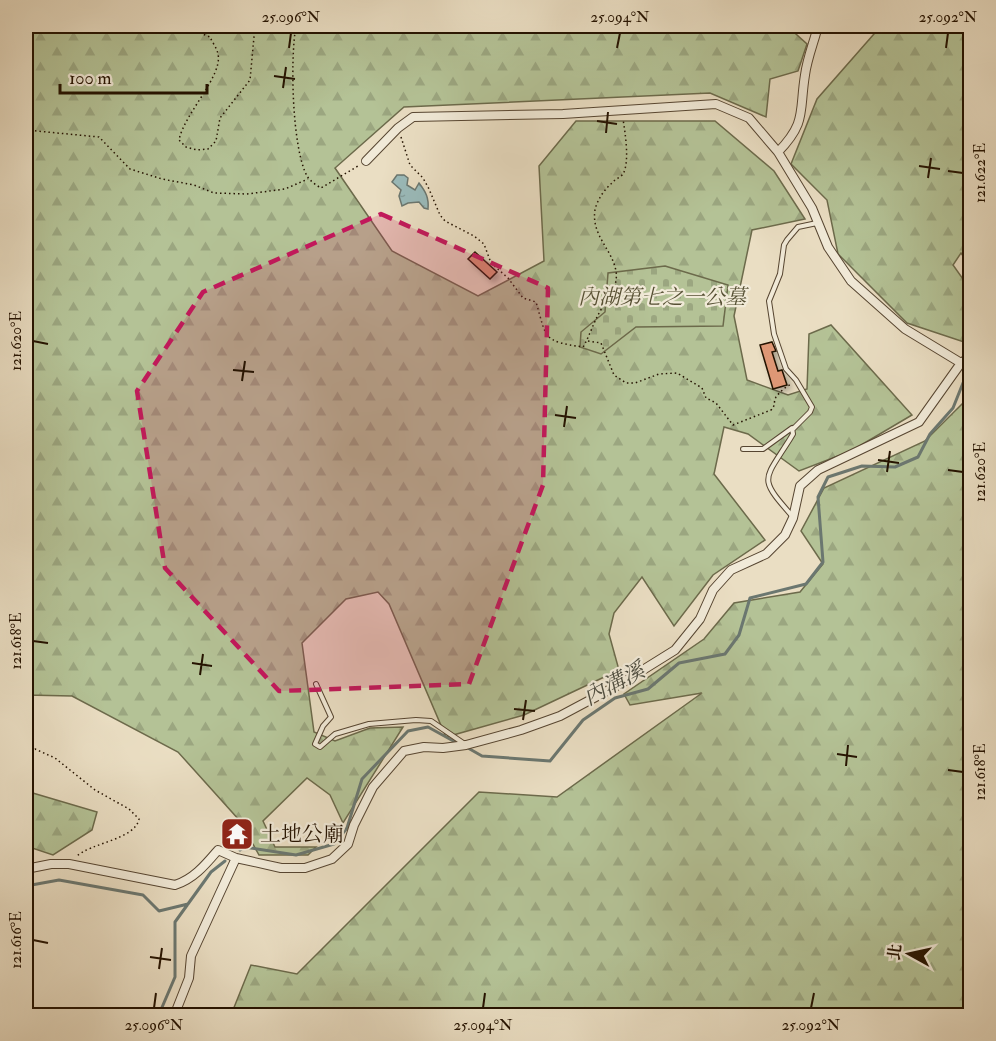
<svg xmlns="http://www.w3.org/2000/svg" width="996" height="1041" font-family="'IM FELL Double Pica','Noto Serif TC',serif">
  <defs>
    <pattern id="forest-firs" width="22" height="20" patternUnits="userSpaceOnUse" patternTransform="scale(1.5)"><rect width="22" height="20" fill="#b4c296"/><path d="M5 1l3.5 6h-7zM16 11l3.5 6h-7z" fill="#9ba680"/></pattern>
    <pattern id="cemetery-stones" width="16" height="16" patternUnits="userSpaceOnUse" patternTransform="scale(1.5)"><rect width="16" height="16" fill="#b4c296"/><path d="M2 7V4a2 2 0 0 1 4 0v3zM10 15v-3a2 2 0 0 1 4 0v3z" fill="#9ba680"/></pattern>
    <pattern id="water-ripples" width="26" height="14" patternUnits="userSpaceOnUse" patternTransform="scale(1.5)"><rect width="26" height="14" fill="#9abbbb"/><path d="M2 4q2-2 4 0t4 0M15 11q2-2 4 0t4 0" fill="none" stroke="#85a09f"/></pattern>
    <filter id="shadow"><feDropShadow dx="4" dy="4" stdDeviation="3" flood-color="#0004"/></filter>
  </defs>
  <rect width="100%" height="100%" fill="#eadec3"/>
  <filter id="stains"><feTurbulence type="fractalNoise" baseFrequency=".00333" numOctaves="4"/><feColorMatrix values="0 0 0 0 .2 0 0 0 0 .09 0 0 0 0 .02 0 0 0 .5 -.17"/></filter>
  <radialGradient id="worn" r=".72"><stop offset=".6" stop-color="#630" stop-opacity="0"/><stop offset="1" stop-color="#630" stop-opacity=".3"/></radialGradient>
  <path fill="url(#forest-firs)" stroke="#6c6a4b" stroke-width="1.5" d="M26 26H787L807 44 798 71 770 79 766 117 710 93 404 107 335 168 392 251 478 296 544 261 539 166 576 121H715L774 171 805 219 752 230 734 316 747 380 788 395 807 389 809 334 831 325 912 415 851 451 799 471 748 434 724 427 714 474 765 540 713 575 674 626 642 577 614 613 609 634 619 670 524 715 446 737 389 604 378 592 346 599 302 643 314 732 335 741 370 728 403 727 343 823 330 795 307 778 263 821 275 847H316L308 855H259L240 821 178 752 72 696 26 695Z
    M881 26H970V266L961 253 953 265 970 289V344L907 323 838 254 827 200 791 164 817 99Z
    M970 396V1015H231L251 965 297 974 479 792 557 797 702 693 630 705 624 694 704 639 734 603 800 592 823 564 801 531 824 488 925 441Z
    M26 791 97 812 92 830 53 855 26 846Z"/>
  <path fill="url(#cemetery-stones)" stroke="#6c6a4b" stroke-width="1.5" d="M665 266 728 285 723 326 636 327 601 354 580 347 581 332 605 312 608 273Z"/>
  <path fill="url(#water-ripples)" stroke="#6b7770" stroke-width="1.5" d="M397 175H404L408 178 407 185 415 190 419 183C426 192 429 198 428 209L424 208 419 202 408 203 402 206 399 196 401 190 392 182Z"/>
  <g fill="none" stroke-linecap="round" stroke-linejoin="round">
    <path stroke="#6b7770" stroke-width="3" d="M468 748 482 756 550 761 583 720 615 698 648 689 679 663 725 654 739 635 750 598 806 584 823 562 818 497 828 477 862 466 895 467 918 457 930 434 953 408 963 383 970 375
      M240 850 244 847 296 855 334 844 347 828 362 779 408 731 428 727 457 743
      M26 886 59 880 143 895 159 911 188 904
      M156 1016 160 1012 175 977V922L211 872 225 861"/>
  </g>
  <path fill="#de9775" stroke="#241200" stroke-width="1.5" filter="url(#shadow)" d="M475 252 497 272 490 279 468 259Z
    M772 342 776 351 772 352 778 371 782 370 787 385 773 389 760 345Z
    M234 824 247 830 240 845 227 839Z"/>
  <g fill="none" stroke-linecap="round" stroke-linejoin="round">
    <g stroke="#564531" stroke-width="6">
      <path id="lane" d="M793 429 810 412 812 407 796 380 786 369 774 334 769 301 780 274 784 245 787 240 798 227 817 223
        M743 449H763L792 428 793 434 790 439C763 482 758 477 793 517
        M316 684 331 717 323 726 315 744 320 747 335 734 369 724 416 720 431 721 466 745"/>
    </g>
    <g stroke="#564531" stroke-width="10">
      <path id="street" d="M778 152C807 122 799 112 805 75 807 59 814 42 818 26
        M366 161 398 128 413 117 563 114 716 104 749 118 778 152 812 208 828 247 851 281 905 329 961 363
        M26 869 51 864H69L175 885C194 879 206 864 218 850L236 858
        M174 1016 189 978 191 956 236 858 281 868H305L332 859 348 844 354 825 373 787 404 751 424 747 443 748 466 745 521 730 560 716 622 683 675 650 700 619 713 590 731 570 766 554 785 535 793 518 800 486 818 470 919 422 961 363 970 357"/>
    </g>
    <path stroke="#241200" stroke-width="1.5" stroke-dasharray="1.5 3" stroke-linecap="butt" d="M183 26 210 37C212 42 217 48 218 54 223 76 184 114 179 140L186 147 197 150 208 149 216 141 220 118 250 80 255 26
      M296 26C290 58 292 148 307 176 310 181 316 185 321 188L358 166
      M26 130 99 137 130 169 162 179 194 185 214 193 247 194 285 189 308 179
      M401 137 410 165 423 178 429 189 440 215 445 221 474 236 484 244 491 263 508 278 523 298 536 302C547 339 542 341 583 347 589 337 592 327 597 317 604 302 619 289 616 271 612 249 591 235 595 210 597 200 604 190 612 183 615 179 620 178 623 174 630 162 625 132 623 119
      M588 341 601 343 614 375 626 383H635L659 374 677 373 702 388 706 398 716 403 733 425 771 410C776 405 773 403 776 397 779 393 786 386 790 385
      M26 751 35 749 55 758 95 790 129 809 139 819C135 840 89 843 76 857
      M807 1016H833
      M924 1016 941 1011 955 1013 970 1005"/>
    <use href="#lane" stroke="#f1ead8" stroke-width="4"/>
    <use href="#street" stroke="#f1ead8" stroke-width="8"/>
  </g>
  <path fill="#c2185b" fill-opacity="0.2" stroke="#c2185b" stroke-width="4.5" stroke-dasharray="12 8" stroke-linejoin="round" d="M381 214 548 288 543 485 469 684 279 691 165 568 137 391 203 292Z"/>
  <path fill="none" stroke="#241200" stroke-width="2" d="M289 48 291 33M617 48 620 33M946 48 948 33M274 76 295 79M283 88 286 67M597 121 617 124M606 133 608 112M919 166 940 169M948 171 963 173M928 178 931 158M33 341 48 344M233 370 254 372M242 381 245 361M555 415 576 418M564 427 567 406M878 460 899 463M948 470 963 472M887 472 890 451M33 641 48 643M192 663 212 666M200 675 203 654M514 709 535 711M523 720 526 700M837 754 857 757M846 766 848 745M948 770 963 772M33 940 48 943M150 957 171 960M159 969 162 948M154 1008 156 993M483 1008 485 993M811 1008 814 993"/>
  <defs>
    <g id="temple-square" transform="scale(1.725)"><rect x="-9" y="-9" width="18" height="18" rx="4" fill="#8f2418" stroke="#f1ead8"/><path d="M0-6L5-2H3V0L6.5 2.5H4V6H1.5V3h-3V6H-4V2.5H-6.5L-3 0V-2H-5Z" fill="#fff"/></g>
  </defs>
  <g fill-rule="evenodd">
    <use href="#temple-square" x="237" y="834"/>
  </g>
  <g text-anchor="middle" dominant-baseline="central" stroke-width="4.5" stroke-linejoin="round" paint-order="stroke">
    <g font-size="21" font-style="italic" fill="#565034" stroke="#f1ead8">
      <text x="662" y="297">內湖第七之一公墓</text>
    </g>
    <g font-size="21" fill="#241200" stroke="#f1ead8" text-anchor="start">
      <text x="260" y="834">土地公廟</text>
    </g>
    <g font-size="22" font-style="italic" fill="#4d4d41" stroke="#f1ead8">
      <text transform="translate(614 684) rotate(-28)">內溝溪</text>
    </g>
  </g>
  <rect width="996" height="1041" fill="none" stroke="#eadec3" stroke-width="66"/>
  <g transform="translate(909 954) rotate(278)" stroke="#f1ead8" stroke-width="4.5" paint-order="stroke">
  <path d="M0-4.5L10 22L0 15L-10 22Z" fill="#241200"/>
  <text y="-9" font-size="16" font-weight="bold" text-anchor="middle" fill="#241200">北</text>
  </g>
  <path d="M60 84v9h147v-9" fill="none" stroke="#241200" stroke-width="3"/>
  <text x="69" y="84" font-size="18" fill="#241200" stroke="#f1ead8" stroke-width="4.5" paint-order="stroke">100 m</text>
  <rect x="33" y="33" width="930" height="975" fill="none" stroke="#241200" stroke-width="2"/>
  <g font-size="15" text-anchor="middle" fill="#241200">
    <text x="291" y="22">25.096°N</text>
    <text x="620" y="22">25.094°N</text>
    <text x="948" y="22">25.092°N</text>
    <text transform="translate(980 173) rotate(-90)" y="5">121.622°E</text>
    <text transform="translate(16 341) rotate(-90)" y="5">121.620°E</text>
    <text transform="translate(980 472) rotate(-90)" y="5">121.620°E</text>
    <text transform="translate(16 641) rotate(-90)" y="5">121.618°E</text>
    <text transform="translate(980 772) rotate(-90)" y="5">121.618°E</text>
    <text transform="translate(16 940) rotate(-90)" y="5">121.616°E</text>
    <text x="154" y="1030">25.096°N</text>
    <text x="483" y="1030">25.094°N</text>
    <text x="811" y="1030">25.092°N</text>
  </g>
  <rect width="100%" height="100%" filter="url(#stains)"/>
  <rect width="100%" height="100%" fill="url(#worn)"/>
</svg>
